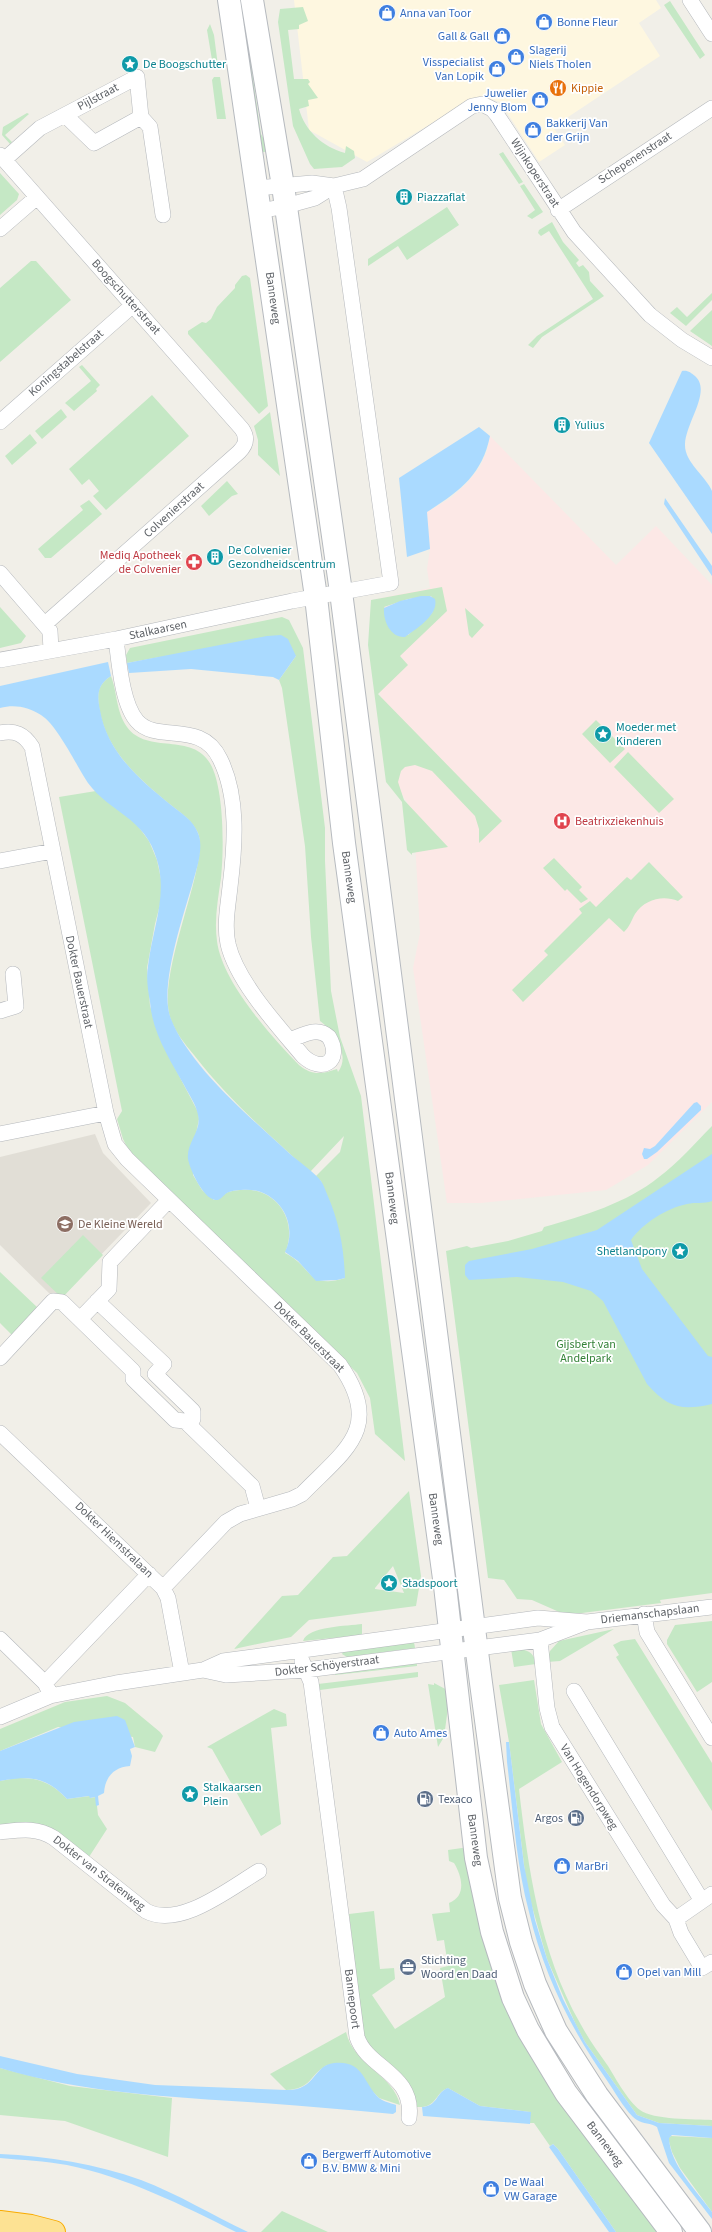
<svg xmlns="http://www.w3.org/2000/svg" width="712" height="2232" font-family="'Source Sans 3',sans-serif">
  <rect width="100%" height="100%" fill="#f1efe8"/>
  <path fill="#fef7e0" d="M294 0H656L661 8 639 23 660 56 553 127 565 145 539 162 500 102 491 99 474 98 367 162 309 130Z"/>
  <path fill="#e1ded6" d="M95 1134 103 1153 151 1203 63 1294 51 1295 0 1245V1157Z"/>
  <path fill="#fce8e6" d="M490 436 616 565 656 526 712 585V1102L648 1165 606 1190 481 1203H447L413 968 420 933 415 840 407 802 396 785 372 646 376 599 430 588 427 569 430 549 427 512 451 498 467 483 480 467 487 451Z"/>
  <path fill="#c5e8c5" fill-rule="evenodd" d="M670 1 705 55 700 59 664 5Z
    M242 3 261 134 270 151 258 153 236 4Z
    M303 7 308 21 299 25V29L288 30 294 79H308L310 82 308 84 318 98 308 100 309 106 299 109C305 131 323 147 345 153L346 146 354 151 355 158 342 167 314 169 310 164 293 126 278 22 280 9Z
    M210 24 214 35 218 66H213L207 30Z
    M214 77H220L226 119H217L212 80Z
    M27 113 29 114 5 135 12 142 10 144 2 135 3 127Z
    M503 152 523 182 519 184 499 154Z
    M0 173 19 194 17 200 0 215Z
    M524 184 543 212 532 219 527 216 535 210 520 186Z
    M447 207 459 225 407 260 398 246 368 266V259Z
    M552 222 563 242 579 260 576 263 579 267 583 265 589 272 590 281 604 296 542 337 533 348 528 345 537 336 593 299 549 231 541 236 538 233 539 230Z
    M31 261H36L71 300 0 362V288Z
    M246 275 250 278 268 406 259 414 188 334V331L202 322 206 323 211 319 217 307 235 288V285L242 276Z
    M712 293V300L686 326 670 313 677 307 687 317Z
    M712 310V346L690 331Z
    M82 365 100 385 96 389 97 391 74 411 65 403 91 381 79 367Z
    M152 395 189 436 106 510 93 496 99 491 89 479 82 485 69 469Z
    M61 409 67 417 42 439 35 431Z
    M270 412 280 476 258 455V440L254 426Z
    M30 434 37 443 12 465 5 456Z
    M227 481 238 494 232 496 209 516 201 506Z
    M89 500 102 514 51 558H45L38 549 83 510 80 506Z
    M442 587 447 611 400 656 408 665 378 694 502 821 479 843V829L475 816 432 771 415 765 405 767 401 771 398 782 404 800 448 847 412 853V855L407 850 402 802 386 782 368 645 371 600ZM431 596 435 602 432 613 408 635 384 607 408 599Z
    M0 607 26 636 21 643 0 648Z
    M465 608 484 625 472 638 469 635Z
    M282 617 289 620 303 648 325 828V861L331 991 340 1037 361 1096 405 1461 375 1434 370 1398 357 1373 130 1153 123 1139 117 1119 122 1111 59 797 96 791 135 822 149 841 157 860 161 879 162 897 155 924 147 968 150 1006 164 1047 198 1112 199 1119 196 1134 193 1175 202 1190 214 1200C221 1200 221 1196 226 1193 230 1191 237 1190 242 1190 276 1187 299 1221 285 1253 312 1266 307 1290 345 1278L321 1181 315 1177 340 1152 344 1136 310 1172C269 1135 228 1099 194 1055 185 1044 174 1031 170 1017 156 970 213 858 197 831 190 818 178 811 167 802 136 776 105 749 99 707 97 693 98 684 111 676 117 691 116 712 127 727 148 756 195 730 212 767 224 793 224 849 221 878 218 899 214 920 217 941 222 982 271 1036 299 1065 312 1076 322 1074 337 1069L338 1072C351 1055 334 1031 320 1021L311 937 305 846 282 688 279 680 296 656 160 657 127 663 126 655 130 648Z
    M596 720 625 749 610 763 582 734Z
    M628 752 674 799 659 813 614 767Z
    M554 858 582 887 579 890 588 899 581 903 567 889 565 891 543 868Z
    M649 862 683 897 678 901C663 895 645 899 635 914 631 921 630 926 624 932L609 918 523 1002 512 990 548 955 544 951 582 913 579 909 590 901 596 907 627 877 631 880Z
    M712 1126V1593L660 1600 661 1603 566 1615 532 1600 517 1599 504 1580 488 1578 446 1251 467 1246 471 1248 508 1241 542 1231 544 1227C583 1216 627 1203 659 1177 678 1163 695 1143 712 1126Z
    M83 1235 103 1255 62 1298 41 1278Z
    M0 1272 38 1308 12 1335 0 1323Z
    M409 1491 421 1576 416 1606 309 1620 291 1637 234 1649 282 1596 298 1595 333 1557 347 1556ZM393 1566 404 1593 375 1589V1588Z
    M712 1621V1682L697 1692 667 1644V1640L675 1625Z
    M362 1624V1635L303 1641C308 1626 348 1626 362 1624Z
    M614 1629 560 1661 547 1662 550 1651 559 1641Z
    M635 1639 712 1763V1811L616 1657 619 1655 613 1645 621 1641Z
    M414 1642 415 1648 347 1657 342 1654 343 1652Z
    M511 1649C524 1649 534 1650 536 1664L514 1667Z
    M417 1662V1666L335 1675 336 1672Z
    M418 1672V1677L320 1690 318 1684Z
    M534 1680 541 1724 562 1762 519 1789C528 1868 540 1953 580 2023 588 2038 598 2052 608 2066 616 2079 628 2101 640 2110 653 2120 695 2119 712 2120V2126L659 2123 637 2115 585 2042 576 2025 547 1959 527 1889 509 1742 499 1685Z
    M434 1683 449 1691 450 1693 444 1737 438 1747 428 1684 434 1685Z
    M107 1696 125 1703 160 1732 163 1736 155 1752 135 1747 133 1737 58 1727 0 1751V1729L65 1702Z
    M274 1709 286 1714 287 1726 271 1728 281 1824 261 1836 212 1749 207 1747Z
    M16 1778C38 1777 52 1783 67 1799L90 1796V1798L96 1797 98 1815 107 1829 89 1857 55 1833 0 1827V1781Z
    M469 1847 486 1939 660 2232H616L558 2149 553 2144 550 2146 534 2123H530V2112L480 2106 448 2088C434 2093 438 2108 417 2107 415 2079 387 2064 370 2046 366 2042 365 2036 363 2032L349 1914 374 1911 380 1969 394 1968 395 1979 372 1995 395 2029 445 1997 440 1968 448 1966 444 1940 437 1941 432 1914 450 1912 449 1903C467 1896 462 1876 454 1863L449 1861 448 1850Z
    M346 2032C354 2066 394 2075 400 2105L379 2098 346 2064 327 2065C309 2075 312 2089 286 2090L270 2074Z
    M0 2068 70 2086 172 2098 168 2157 65 2121 0 2115Z
    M671 2136 712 2138V2212L680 2168 672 2152 668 2138Z
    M282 2211 328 2232H261Z"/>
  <path fill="#aadaff" d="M682 371C688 370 691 373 695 376 712 391 686 422 685 444 684 462 706 476 712 491 712 500 712 523 712 534L649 443Z
    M479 427 490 436C482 475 460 491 427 512L430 549 407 557 399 478Z
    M665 498 712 566V576L664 504Z
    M421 596H430L435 599C439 615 416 629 405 637 390 638 383 620 384 608L400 601Z
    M281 635 288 639 296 656 279 680 273 677 191 669 129 673 127 663 267 636Z
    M108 662 111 676C97 685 97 695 100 710 107 752 139 779 171 805 181 813 193 820 198 833 204 847 197 868 193 882 184 914 158 988 171 1019 190 1067 251 1118 289 1153 298 1161 314 1172 321 1181 324 1185 325 1190 327 1194 339 1221 344 1248 345 1278L337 1280 316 1281 298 1261 285 1252C300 1221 275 1186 241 1190 237 1190 230 1191 227 1193 223 1195 221 1201 215 1200 203 1198 190 1170 188 1159 186 1143 202 1131 198 1115 196 1104 189 1095 184 1085 170 1060 152 1032 150 1002 148 991 146 978 148 966 152 930 168 896 157 860 145 817 110 813 88 783 76 765 58 726 41 715 28 707 15 704 0 708V686Z
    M697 1102 701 1106V1110L657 1152 647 1159H644L642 1154 644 1148 650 1149 655 1146 694 1103Z
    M712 1154V1201C704 1204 695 1202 687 1204 667 1208 643 1223 631 1240L642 1269 708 1356 712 1357V1404C682 1411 668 1408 647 1384L603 1301 591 1291 563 1282 517 1277 469 1280 465 1275V1265L469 1261 532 1249 597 1230Z
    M117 1716 125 1720 135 1747 130 1749 132 1756 130 1766C114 1767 105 1777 104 1793L98 1796 99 1805 96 1806 95 1797 90 1798 89 1796 67 1799C45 1776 30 1776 0 1781V1751L74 1722Z
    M506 1742H509L524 1865 535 1920 547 1959 563 1999 585 2042 637 2115 659 2123 712 2126V2138L672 2135 669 2138C670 2165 697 2191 712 2212V2219L669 2163 657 2127C651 2123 643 2124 637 2120 626 2113 614 2090 606 2079 570 2028 543 1972 529 1912 516 1863 513 1811 507 1762Z
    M0 2056 77 2074 155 2085 286 2090C316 2091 313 2065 334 2063 364 2060 363 2083 379 2098 384 2102 391 2103 396 2105V2112L393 2114C350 2110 307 2106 263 2103 174 2097 86 2094 0 2068Z
    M448 2088 480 2106 531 2112 530 2124 423 2116 422 2107C438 2106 436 2092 448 2088Z
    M553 2144 558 2149 616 2232H609L549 2147Z
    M0 2154C48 2156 96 2164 141 2180 178 2194 212 2215 248 2232H236C182 2205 126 2177 67 2165 45 2161 22 2160 0 2158Z"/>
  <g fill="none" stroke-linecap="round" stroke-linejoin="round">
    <g stroke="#b5b8bc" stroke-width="16">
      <path id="minor" d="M690 0 712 34
        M65 115 94 143 141 117
        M0 155 242 429C248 438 246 445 239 452L45 624
        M4 160 40 128 137 77 141 117 150 127 163 215
        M257 188 312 183 334 186
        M558 210 712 108
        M260 211 286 206 315 198 334 186 363 179 472 106 482 104 492 109 497 115 574 232 650 315 682 340 712 358
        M0 229 37 197
        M0 422 133 305
        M0 573 50 631 51 650
        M116 639C119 662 122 704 137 721 157 744 201 719 220 759 239 797 235 846 230 887 228 906 224 925 228 944 237 982 278 1026 303 1056 322 1074 343 1061 329 1037 317 1026 303 1035 290 1040
        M0 660 116 639 292 601 391 583 339 208 334 186
        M0 733C15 730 24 734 32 747L106 1113 115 1144 127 1159 340 1365C384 1428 345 1450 302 1494L292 1499 240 1514 226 1522 163 1588
        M0 861 53 851
        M0 1011 16 1006 13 974
        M0 1134 106 1113
        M97 1301 164 1364 155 1374 193 1411V1419L189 1425
        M80 1319 109 1289 110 1262 168 1201
        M0 1358 53 1301 62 1302 133 1371V1379L175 1420 185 1421 252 1486 258 1508
        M0 1433 163 1588 168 1598 182 1673
        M644 1614 647 1632 712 1738
        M0 1639 45 1683 49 1691
        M540 1640 547 1708 552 1727 663 1905 676 1919 712 1894
        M302 1661 311 1682 357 2037C367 2068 415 2074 409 2118
        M203 1670 226 1675 306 1670 540 1640 587 1622 712 1607
        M45 1683 149 1574
        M574 1691 702 1901
        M0 1717 50 1696 116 1683 203 1670 223 1661 538 1618 587 1622
        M0 1832C21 1830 36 1827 54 1838L146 1911C180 1929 230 1888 259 1871
        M676 1919 681 1933 702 1968 712 1962"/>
    </g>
    <g stroke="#b6babf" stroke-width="24">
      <path id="secondary" d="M229 0 316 597 344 843 445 1586 476 1858 492 1932 513 1998 528 2030 566 2093 671 2232
        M252 0 283 186 341 592 481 1683 510 1898 521 1942 535 1984 556 2031 597 2095 700 2232"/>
    </g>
    <g stroke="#f9ab00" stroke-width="24">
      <path id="motorway" d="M0 2222 31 2226 54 2232"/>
    </g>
    <use href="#minor" stroke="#fff" stroke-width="15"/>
    <use href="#secondary" stroke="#fff" stroke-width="22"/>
    <use href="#motorway" stroke="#fde293" stroke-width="22"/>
  </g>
  <defs>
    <g id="shop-disc" transform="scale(0.9)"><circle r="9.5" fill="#3f7fe0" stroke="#fff"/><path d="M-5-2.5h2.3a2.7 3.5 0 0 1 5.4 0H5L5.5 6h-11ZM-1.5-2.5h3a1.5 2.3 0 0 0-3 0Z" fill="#fff"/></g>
    <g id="sight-disc" transform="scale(0.9)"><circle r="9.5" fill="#0f9aa8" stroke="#fff"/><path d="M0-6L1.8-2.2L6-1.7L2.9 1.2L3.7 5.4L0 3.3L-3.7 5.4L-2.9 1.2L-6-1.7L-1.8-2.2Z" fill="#fff"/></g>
    <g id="restaurant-disc" transform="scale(0.9)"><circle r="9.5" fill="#e8710a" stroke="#fff"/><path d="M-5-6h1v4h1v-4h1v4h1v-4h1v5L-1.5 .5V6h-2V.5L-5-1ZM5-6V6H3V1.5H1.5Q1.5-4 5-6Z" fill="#fff"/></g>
    <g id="building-disc" transform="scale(0.9)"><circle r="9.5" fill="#0f9aa8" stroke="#fff"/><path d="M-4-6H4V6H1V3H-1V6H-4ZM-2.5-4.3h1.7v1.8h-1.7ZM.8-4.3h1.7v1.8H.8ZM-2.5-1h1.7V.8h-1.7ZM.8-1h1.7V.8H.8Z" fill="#fff"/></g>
    <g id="pharmacy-disc" transform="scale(0.9)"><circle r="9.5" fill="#e0444e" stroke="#fff"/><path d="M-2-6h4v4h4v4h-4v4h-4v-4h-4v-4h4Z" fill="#fff"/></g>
    <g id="hospital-disc" transform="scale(0.9)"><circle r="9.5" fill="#e0444e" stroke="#fff"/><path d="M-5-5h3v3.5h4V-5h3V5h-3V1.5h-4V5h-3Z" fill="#fff"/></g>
    <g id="school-disc" transform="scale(0.9)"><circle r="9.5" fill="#8d6e63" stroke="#fff"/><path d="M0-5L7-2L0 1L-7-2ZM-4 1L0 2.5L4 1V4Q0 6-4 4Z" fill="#fff"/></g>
    <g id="fuel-disc" transform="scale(0.9)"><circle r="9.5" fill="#5c6f8a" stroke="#fff"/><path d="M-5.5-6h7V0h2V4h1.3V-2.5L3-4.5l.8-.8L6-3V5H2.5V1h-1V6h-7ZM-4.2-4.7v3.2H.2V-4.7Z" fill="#fff"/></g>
    <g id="office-disc" transform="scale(0.9)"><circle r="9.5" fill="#5c6f8a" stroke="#fff"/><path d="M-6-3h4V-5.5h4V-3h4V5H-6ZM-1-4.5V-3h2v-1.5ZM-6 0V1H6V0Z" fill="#fff"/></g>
  </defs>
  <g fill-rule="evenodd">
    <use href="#shop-disc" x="387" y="13"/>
    <use href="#shop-disc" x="544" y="22"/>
    <use href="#shop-disc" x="502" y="36"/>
    <use href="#shop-disc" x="516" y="57"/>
    <use href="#sight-disc" x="130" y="64"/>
    <use href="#shop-disc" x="497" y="69"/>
    <use href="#restaurant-disc" x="558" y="88"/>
    <use href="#shop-disc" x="540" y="100"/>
    <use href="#shop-disc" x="533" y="130"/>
    <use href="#building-disc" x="404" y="197"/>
    <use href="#building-disc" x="562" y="425"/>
    <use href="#building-disc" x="215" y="557"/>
    <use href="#pharmacy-disc" x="194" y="562"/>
    <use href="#sight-disc" x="603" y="734"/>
    <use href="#hospital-disc" x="562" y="821"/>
    <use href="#school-disc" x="65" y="1224"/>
    <use href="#sight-disc" x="680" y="1251"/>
    <use href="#sight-disc" x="389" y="1583"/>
    <use href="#shop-disc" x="381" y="1733"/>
    <use href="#sight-disc" x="190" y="1794"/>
    <use href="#fuel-disc" x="425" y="1799"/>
    <use href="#fuel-disc" x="576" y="1818"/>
    <use href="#shop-disc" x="562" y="1866"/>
    <use href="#office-disc" x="408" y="1967"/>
    <use href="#shop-disc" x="624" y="1972"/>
    <use href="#shop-disc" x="309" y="2161"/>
    <use href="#shop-disc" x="491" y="2189"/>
  </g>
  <g text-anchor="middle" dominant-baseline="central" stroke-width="3.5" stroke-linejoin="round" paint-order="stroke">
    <g font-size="12" fill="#366cbe" stroke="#fff" text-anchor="start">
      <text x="400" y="13">Anna van Toor</text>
      <text x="557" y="22">Bonne Fleur</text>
      <text x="489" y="36" text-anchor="end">Gall &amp; Gall</text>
      <text x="529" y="50">Slagerij<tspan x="529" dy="14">Niels Tholen</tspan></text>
      <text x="484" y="62" text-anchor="end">Visspecialist<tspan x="484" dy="14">Van Lopik</tspan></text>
      <text x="527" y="93" text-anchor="end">Juwelier<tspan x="527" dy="14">Jenny Blom</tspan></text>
      <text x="546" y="123">Bakkerij Van<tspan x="546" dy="14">der Grijn</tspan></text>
      <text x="394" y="1733">Auto Ames</text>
      <text x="575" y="1866">MarBri</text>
      <text x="637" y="1972">Opel van Mill</text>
      <text x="322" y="2154">Bergwerff Automotive<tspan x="322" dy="14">B.V. BMW &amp; Mini</tspan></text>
      <text x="504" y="2182">De Waal<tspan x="504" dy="14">VW Garage</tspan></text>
    </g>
    <g font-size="12" fill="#0d838f" stroke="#fff" text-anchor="start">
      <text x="143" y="64">De Boogschutter</text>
      <text x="417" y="197">Piazzaflat</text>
      <text x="575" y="425">Yulius</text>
      <text x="228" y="550">De Colvenier<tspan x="228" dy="14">Gezondheidscentrum</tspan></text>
      <text x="616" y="727">Moeder met<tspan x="616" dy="14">Kinderen</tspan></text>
      <text x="667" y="1251" text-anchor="end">Shetlandpony</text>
      <text x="402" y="1583">Stadspoort</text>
      <text x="203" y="1787">Stalkaarsen<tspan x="203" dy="14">Plein</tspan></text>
    </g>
    <g font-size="12" fill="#c56008" stroke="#fff" text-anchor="start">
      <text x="571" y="88">Kippie</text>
    </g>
    <g font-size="12" fill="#5f6368" stroke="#fff">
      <text transform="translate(98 97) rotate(-28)">Pijlstraat</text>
      <text transform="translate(635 158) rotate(-33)">Schepenenstraat</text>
      <text transform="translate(535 173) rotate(57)">Wijnkoperstraat</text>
      <text transform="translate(126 297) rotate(48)">Boogschutterstraat</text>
      <text transform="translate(273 298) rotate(82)">Banneweg</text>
      <text transform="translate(66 363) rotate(-41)">Koningstabelstraat</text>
      <text transform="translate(174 510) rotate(-42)">Colvenierstraat</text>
      <text transform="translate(158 630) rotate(-12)">Stalkaarsen</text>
      <text transform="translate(349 877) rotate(82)">Banneweg</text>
      <text transform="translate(79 982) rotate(78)">Dokter Bauerstraat</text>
      <text transform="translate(392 1198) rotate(83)">Banneweg</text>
      <text transform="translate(309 1337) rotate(45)">Dokter Bauerstraat</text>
      <text transform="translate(436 1519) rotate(82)">Banneweg</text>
      <text transform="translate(114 1540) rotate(44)">Dokter Hiemstralaan</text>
      <text transform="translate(650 1614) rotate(-7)">Driemanschapslaan</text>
      <text transform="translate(327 1666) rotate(-7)">Dokter Schöyerstraat</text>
      <text transform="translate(589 1787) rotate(58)">Van Hogendorpweg</text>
      <text transform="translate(475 1840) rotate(82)">Banneweg</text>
      <text transform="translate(99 1873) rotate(38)">Dokter van Stratenweg</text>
      <text transform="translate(352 1999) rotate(83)">Bannepoort</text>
      <text transform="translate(605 2144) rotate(53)">Banneweg</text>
    </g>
    <g font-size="12" fill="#be3a42" stroke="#fff" text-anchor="end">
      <text x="181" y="555">Mediq Apotheek<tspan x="181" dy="14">de Colvenier</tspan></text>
      <text x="575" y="821" text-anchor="start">Beatrixziekenhuis</text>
    </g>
    <g font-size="12" fill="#785e54" stroke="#fff" text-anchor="start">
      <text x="78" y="1224">De Kleine Wereld</text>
    </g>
    <g font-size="12" fill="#348238" stroke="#fff">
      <text x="586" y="1344">Gijsbert van<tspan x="586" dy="14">Andelpark</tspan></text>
    </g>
    <g font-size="12" fill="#4e5e75" stroke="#fff" text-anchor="start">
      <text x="438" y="1799">Texaco</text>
      <text x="563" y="1818" text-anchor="end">Argos</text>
      <text x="421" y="1960">Stichting<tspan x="421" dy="14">Woord en Daad</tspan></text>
    </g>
  </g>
</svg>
